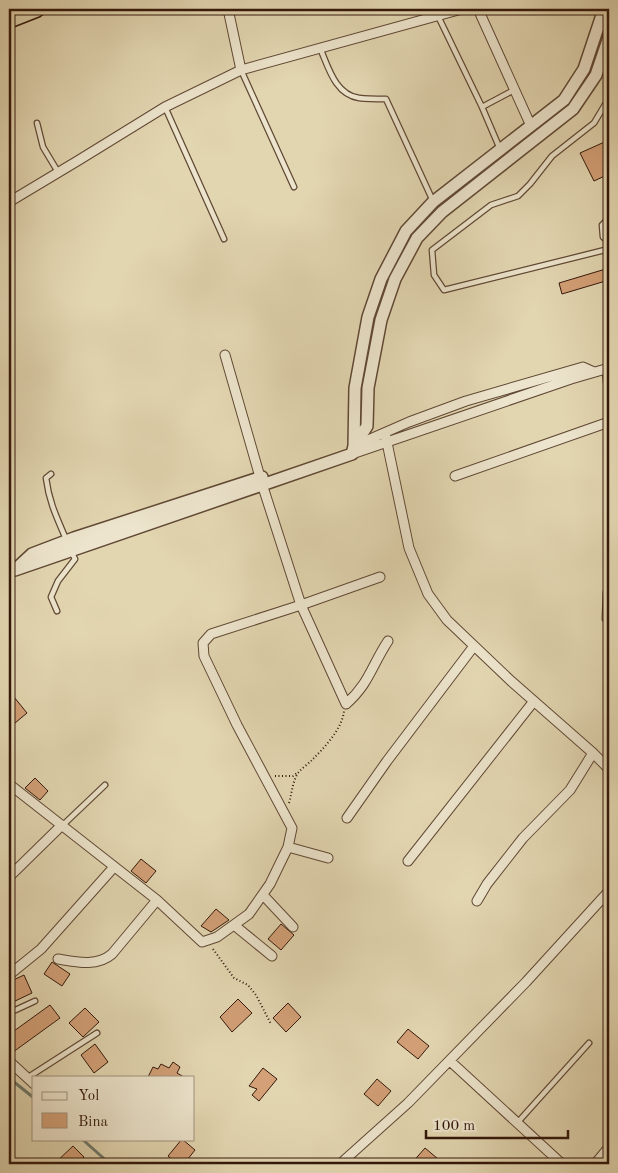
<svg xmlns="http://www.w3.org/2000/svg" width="618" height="1173" font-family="'Old Standard TT',serif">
  <rect width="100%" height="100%" fill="#e2d6b1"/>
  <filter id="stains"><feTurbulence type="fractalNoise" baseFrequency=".004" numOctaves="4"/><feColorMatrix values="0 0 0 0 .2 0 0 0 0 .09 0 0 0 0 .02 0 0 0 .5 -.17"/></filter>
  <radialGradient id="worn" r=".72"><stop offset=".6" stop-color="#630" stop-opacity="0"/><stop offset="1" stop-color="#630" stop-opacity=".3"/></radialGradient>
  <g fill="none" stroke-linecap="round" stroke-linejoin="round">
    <path stroke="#6e796a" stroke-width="3" d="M9 1078 34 1098
      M82 1139 110 1164"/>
  </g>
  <path fill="#d3a077" stroke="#34180b" d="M609 140V174L594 181 580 153Z
    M609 268V280L562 294 559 283Z
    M14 697 27 713 9 728V702Z
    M35 778 48 791 40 800 25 788Z
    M141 859 156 871 146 883 131 871Z
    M216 909 229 920 211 932 201 926Z
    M281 924 294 935 281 950 268 939Z
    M52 962 70 974 62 986 44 974Z
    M24 975 32 993 13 1002 9 993V982Z
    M238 999 252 1013 232 1032 220 1017Z
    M288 1003 301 1017 286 1032 273 1018Z
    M50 1005 60 1018 9 1055V1024L14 1031Z
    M85 1008 99 1022 83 1037 69 1023Z
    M408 1029 429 1046 418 1059 397 1042Z
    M95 1044 108 1062 94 1073 81 1055Z
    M173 1062 180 1067 177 1073 184 1077H148L153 1067 158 1069 161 1064 169 1068Z
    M263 1068 277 1079 259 1101 252 1095 257 1089 249 1086Z
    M377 1079 391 1091 378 1106 364 1094Z
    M182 1139 195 1150 184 1164H177L168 1156Z
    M73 1146 84 1157 77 1164H54Z
    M425 1148 444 1164H411Z"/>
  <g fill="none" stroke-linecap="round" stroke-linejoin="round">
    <g stroke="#604834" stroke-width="7">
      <path id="service" d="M438 16 482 107 500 149
        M320 48C328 66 335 95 359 98 367 99 377 99 386 99L433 201
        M241 70 294 187
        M609 98 594 123 552 156 530 184 518 196 491 205 432 250 434 275 444 290 609 249
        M165 107 224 239
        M482 107 514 90
        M37 123 43 147 58 172
        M609 218 602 225 603 237 609 242
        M51 474 46 478C49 502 57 518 66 539
        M609 584 606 592 605 619 609 618
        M57 611 51 597 58 581 75 559 71 551
        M63 825 105 785
        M9 1013 35 1001
        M27 1078 97 1033
        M518 1122 589 1043"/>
    </g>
    <g stroke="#604834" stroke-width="11">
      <path id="minor" d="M228 9 241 70
        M478 9 531 126
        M9 202 79 160 165 107 241 70 462 9
        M225 355 262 484 301 605 346 704C369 684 372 665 388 641
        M607 369 609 390
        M385 433 409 548 428 594 447 620 511 681 593 753 609 769
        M354 446 409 422 466 401 583 367 594 372
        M352 454 571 379 609 368
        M455 476 609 422
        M9 784 157 900 202 942 217 937 249 914 270 884 288 847 292 828 237 725 204 656 203 643 211 634 301 605 380 577
        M347 818 387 761 474 646
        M288 847 328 858
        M408 861 534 701
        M9 877 62 825
        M263 895 293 927
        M477 901 487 884 523 838 570 790 593 753
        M234 925 272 956
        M58 959C76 962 97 967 112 954L157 900
        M9 975 41 949 114 867
        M9 1061 34 1084
        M450 1061 562 1164
        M340 1164 408 1103 526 982 609 891
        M595 1164 609 1147"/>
    </g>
    <g stroke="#604834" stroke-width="14">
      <path id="tertiary" d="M355 445 367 426 368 388 381 320 395 279 417 238 442 212 573 109 596 75 609 37
        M18 567 32 554 74 538 262 477
        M15 570 352 454 354 446 355 388 368 317 381 279 406 231 433 202 564 100 584 69 604 9"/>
    </g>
    <g stroke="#34180b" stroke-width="18">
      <path id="trunk" d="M9 20 37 9"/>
    </g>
    <path stroke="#34180b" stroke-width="2" stroke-dasharray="1 2.5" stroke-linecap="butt" d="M275 776H293L297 773
      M289 803C292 793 292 783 298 773 302 768 308 764 312 760 325 747 342 729 344 711
      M213 949 234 978 248 985 256 995 271 1024"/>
    <use href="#service" stroke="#ece4cc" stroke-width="4.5"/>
    <use href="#minor" stroke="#ece4cc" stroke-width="9"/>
    <use href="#tertiary" stroke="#ece4cc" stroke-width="11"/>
    <use href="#trunk" stroke="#e2d6b1" stroke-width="15"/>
  </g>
  <rect width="618" height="1173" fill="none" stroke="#e2d6b1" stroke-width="30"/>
  <rect x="10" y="10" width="598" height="1153" fill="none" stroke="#34180b" stroke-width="2.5"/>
  <rect x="15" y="15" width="588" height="1143" fill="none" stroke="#34180b"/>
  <rect x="32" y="1076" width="162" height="65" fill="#ece4cc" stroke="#a2927f"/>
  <rect x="42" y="1092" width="25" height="8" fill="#ece4cc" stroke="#a2927f"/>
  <text x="78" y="1100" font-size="15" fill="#34180b">Yol</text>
  <rect x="42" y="1113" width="25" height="15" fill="#d3a077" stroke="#a2927f"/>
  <text x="78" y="1126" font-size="15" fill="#34180b">Bina</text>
  <path d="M426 1130v8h142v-8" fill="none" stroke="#34180b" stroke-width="2.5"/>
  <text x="433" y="1130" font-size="15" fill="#34180b" stroke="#ece4cc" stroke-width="4" paint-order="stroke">100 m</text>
  <rect width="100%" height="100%" filter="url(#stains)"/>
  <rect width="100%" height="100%" fill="url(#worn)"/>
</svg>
